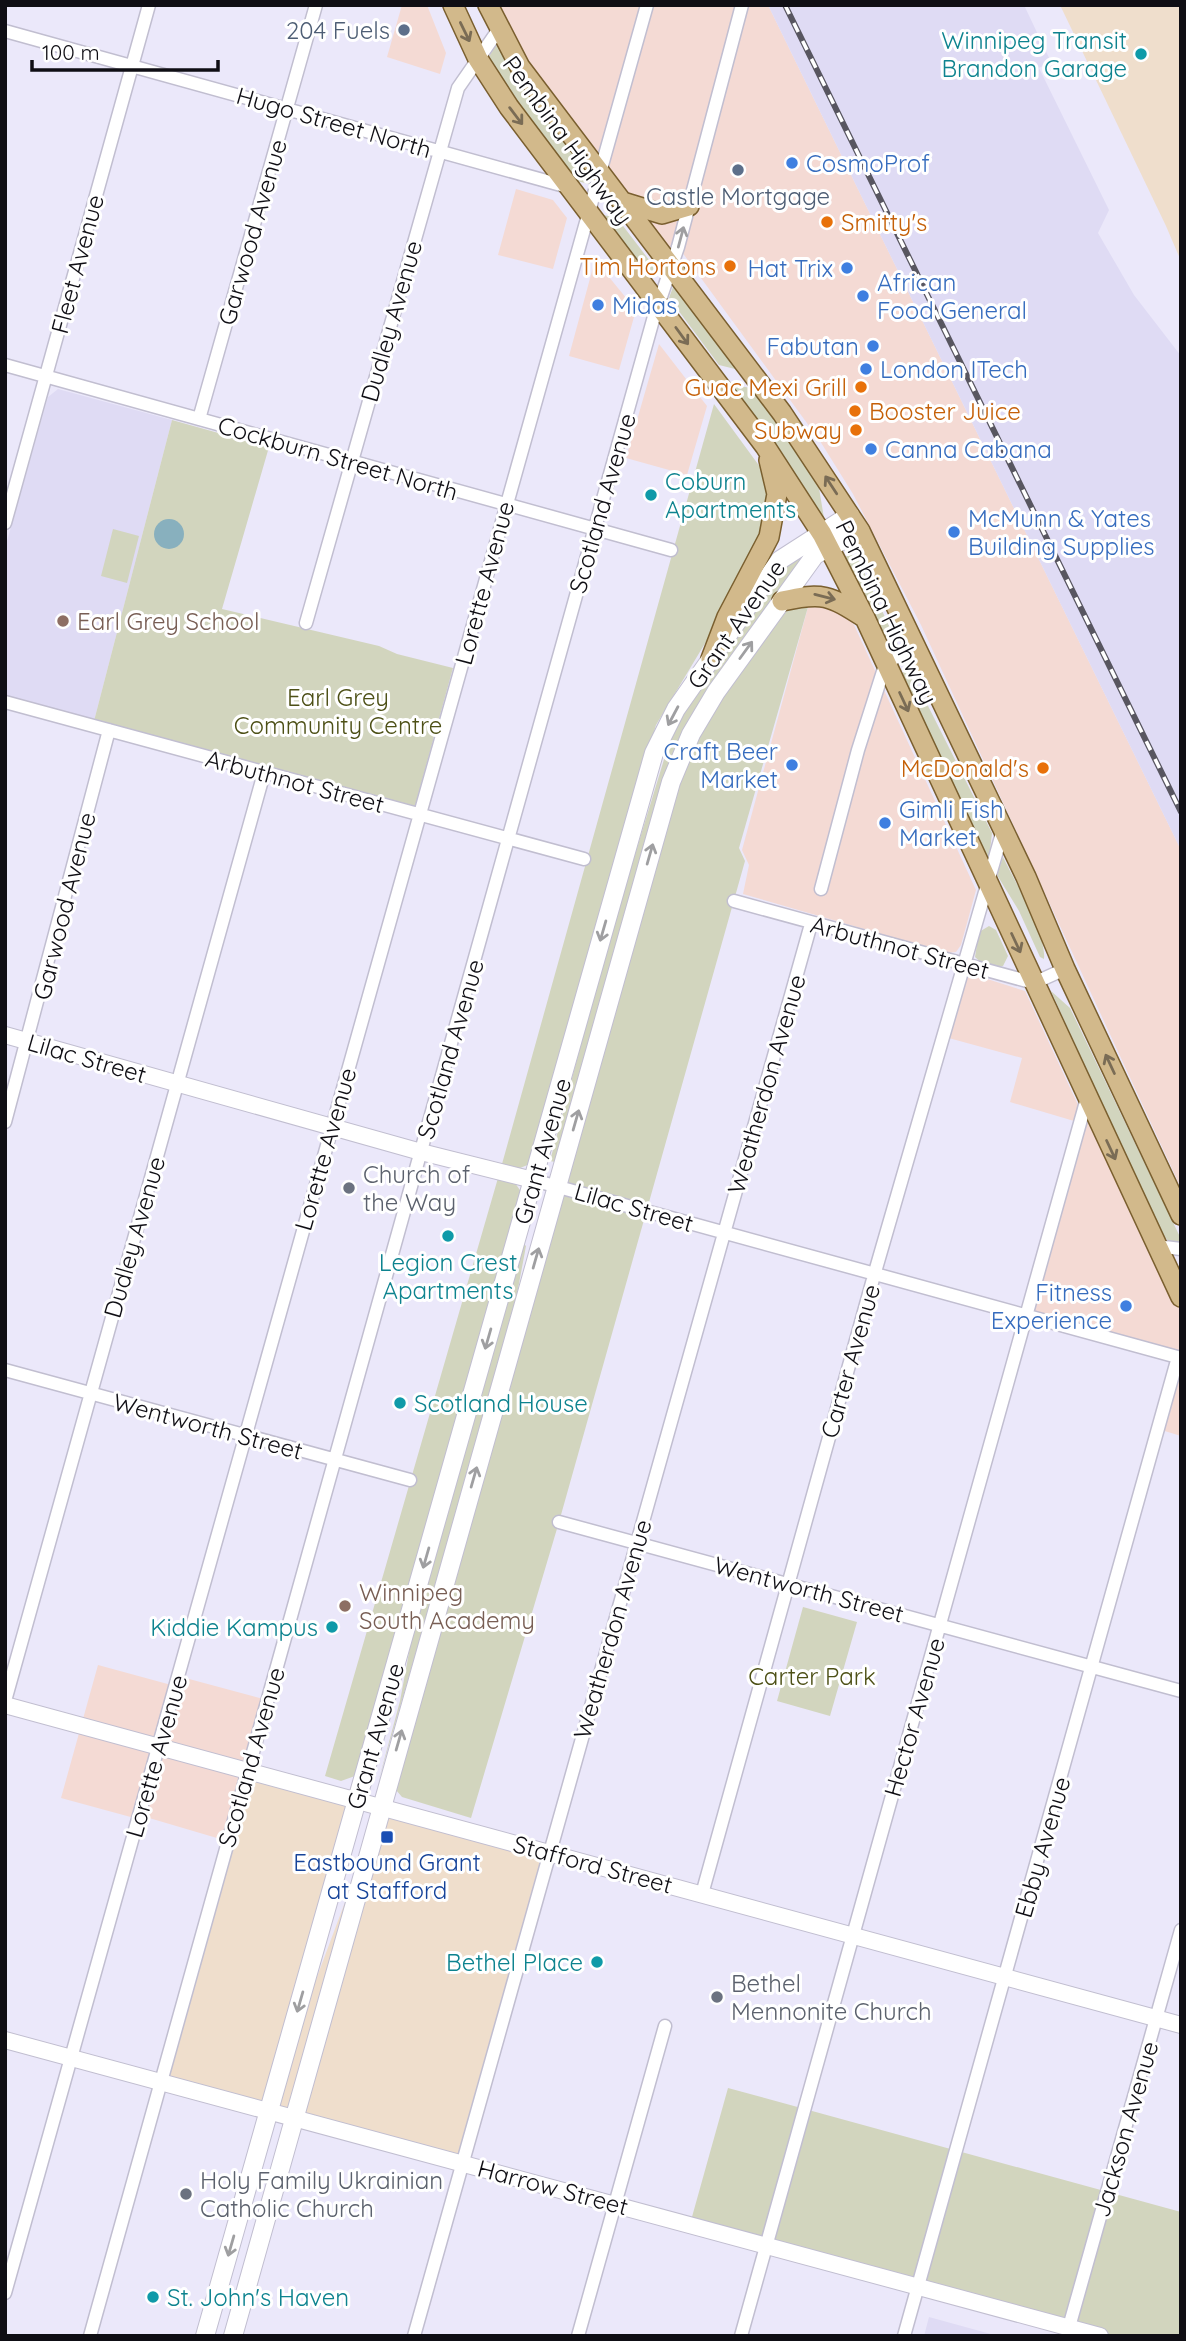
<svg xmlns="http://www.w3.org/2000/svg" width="1186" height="2341" font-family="Quicksand,sans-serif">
  <rect width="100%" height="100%" fill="#ebe8fa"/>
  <path fill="#f4dad4" d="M402 5H427L446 53 440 74 387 57Z
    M488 5H768L1181 850V1188L921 625 853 494 820 441 679 248 672 267Z
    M516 189 553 200 567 218 553 269 498 255Z
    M595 260 636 310 619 370 569 356Z
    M659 344 707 406 687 475 626 458Z
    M810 600 848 616 854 625 976 890 961 945 956 952 947 953 743 894 749 865 742 850Z
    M965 972 1025 991 1078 1105 1074 1121 1010 1102 1022 1058 945 1037Z
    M1087 1098 1181 1297V1436L1158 1429 1178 1357 1026 1315Z
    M98 1665 175 1686 178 1676 267 1700 227 1841 139 1815 138 1819 61 1798Z"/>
  <path fill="#efdecc" d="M1060 5H1181V261L1166 226Z
    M248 1769 357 1799 281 2073 381 1806 549 1852 463 2162 161 2082Z"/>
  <path fill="#dfdbf4" d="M768 5H1024L1051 62 1039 68 1109 210 1098 233 1134 295 1181 356V850Z
    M58 389 172 420 94 721 5 695V548L48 397Z
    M929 2317 998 2336H924Z"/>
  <path fill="#d2d5be" d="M497 44 585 165 589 184 573 180 486 61Z
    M599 214 617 218 659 273 639 268Z
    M674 284 739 370 719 365 669 298Z
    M726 384 752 388 817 476 824 518Z
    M714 404 763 471 769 508 766 524 728 605 656 725 530 1164 520 1168 502 1164Z
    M172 420 269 447 222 609 379 646 397 654 453 668 415 806 94 721Z
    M113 529 139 536 127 583 101 576Z
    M805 553 703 698 662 784 555 1162 550 1161 606 950 669 743 686 710 786 565Z
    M851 554 858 559 898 645 883 636 845 557Z
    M810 600 739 848 745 861 559 1522 471 1818 402 1797 396 1790 685 764 724 694 784 611Z
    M905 671 915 680 992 833 989 860 904 680 902 673Z
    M1003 857C1014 880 1047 936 1044 959L1040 957 1019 911 997 875Z
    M989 926 996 930 1008 956 1003 966 987 968 975 957 979 932Z
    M1051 991 1070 1008 1181 1239 1178 1245H1172L1160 1232Z
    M498 1178 515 1183 522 1193 355 1776 341 1781 325 1776Z
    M524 1244 526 1246 512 1321 378 1783 400 1701 410 1647Z
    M803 1607 857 1622 830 1716 777 1701Z
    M728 2088 1181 2212V2336H1100L690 2224Z"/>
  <path fill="#88b0be" d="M154 534a15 15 0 1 1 30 0a15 15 0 1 1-30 0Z"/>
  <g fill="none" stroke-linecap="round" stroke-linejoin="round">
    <g stroke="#c1bed0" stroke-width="15">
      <path id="minor" d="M5 31 568 187
        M5 365 671 550
        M199 419 316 5
        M5 523 149 5
        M306 623 458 88 499 29
        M5 702 584 859
        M821 889 858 750 886 662 917 648
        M734 901 1034 983 1065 969
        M5 1122 109 730
        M533 1180 1181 1358
        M1156 1246 1181 1249
        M5 1370 410 1480
        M559 1522 1181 1691
        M5 1701 264 773
        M702 1894 875 1272 1003 830
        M5 2293 647 5
        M1069 2327 1181 1930
        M90 2336 653 320 678 247 742 5
        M414 2336 811 924
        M578 2336 665 2026
        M741 2336 1087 1098
        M904 2336 1178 1357"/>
    </g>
    <g stroke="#c1bed0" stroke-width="18">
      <path id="tertiary" d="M5 1035 421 1152 533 1180
        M5 1705 1181 2025
        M5 2040 1100 2336"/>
    </g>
    <g stroke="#c1bed0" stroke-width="20">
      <path id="secondary" d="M205 2336 654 753 676 709 780 560 850 515
        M233 2336 671 782 691 734 716 692 815 555 860 531"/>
    </g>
    <g stroke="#7a5f2f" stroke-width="22">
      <path id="primary" d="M453 5 478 59 509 107 765 446 822 534 865 618 1181 1297
        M488 5 520 67 782 413 860 531 1026 877 1065 969 1181 1215
        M623 202 662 214 689 206
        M782 601C823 592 829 595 865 618
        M711 659 727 617 769 537 777 494 769 460"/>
    </g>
    <use href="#minor" stroke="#fff" stroke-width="12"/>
    <use href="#tertiary" stroke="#fff" stroke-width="16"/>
    <use href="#secondary" stroke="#fff" stroke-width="18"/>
    <use href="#primary" stroke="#d2b98b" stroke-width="19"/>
    <g stroke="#585660" stroke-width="6">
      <path id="rail" d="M785 5 1181 812"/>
    </g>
    <use href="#rail" stroke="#fff" stroke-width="3.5" stroke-dasharray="10" stroke-linecap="butt"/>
  </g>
  <defs><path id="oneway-shaft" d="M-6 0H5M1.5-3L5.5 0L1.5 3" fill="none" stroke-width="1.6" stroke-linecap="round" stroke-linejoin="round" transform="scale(1.75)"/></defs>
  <g stroke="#7a6c55">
    <use href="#oneway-shaft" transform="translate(465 32) rotate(64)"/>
    <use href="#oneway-shaft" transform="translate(516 116) rotate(53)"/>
    <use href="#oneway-shaft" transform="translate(682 336) rotate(54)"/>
    <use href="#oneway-shaft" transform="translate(831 485) rotate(-123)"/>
    <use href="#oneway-shaft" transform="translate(825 597) rotate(14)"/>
    <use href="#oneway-shaft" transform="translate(904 702) rotate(65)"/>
    <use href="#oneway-shaft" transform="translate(1016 943) rotate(65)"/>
    <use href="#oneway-shaft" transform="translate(1110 1064) rotate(-115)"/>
    <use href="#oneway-shaft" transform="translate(1111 1150) rotate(65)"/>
  </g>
  <g stroke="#9f9fa1">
    <use href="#oneway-shaft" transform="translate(681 237) rotate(-75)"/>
    <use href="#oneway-shaft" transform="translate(746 650) rotate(-54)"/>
    <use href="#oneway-shaft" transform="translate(673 716) rotate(118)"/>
    <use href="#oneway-shaft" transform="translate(650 854) rotate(-74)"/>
    <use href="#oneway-shaft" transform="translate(603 931) rotate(106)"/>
    <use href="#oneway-shaft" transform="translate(576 1120) rotate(-74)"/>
    <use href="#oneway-shaft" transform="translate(536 1258) rotate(-74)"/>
    <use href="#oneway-shaft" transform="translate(488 1339) rotate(106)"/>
    <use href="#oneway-shaft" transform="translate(474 1477) rotate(-74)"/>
    <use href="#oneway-shaft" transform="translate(426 1558) rotate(106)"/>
    <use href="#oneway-shaft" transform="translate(399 1740) rotate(-74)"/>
    <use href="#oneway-shaft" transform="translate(300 2002) rotate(106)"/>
    <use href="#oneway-shaft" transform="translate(231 2246) rotate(106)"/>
  </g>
  <g fill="#5c6f8a" stroke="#fff" stroke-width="2.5">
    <circle cx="404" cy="30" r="7"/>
    <circle cx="738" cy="170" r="7"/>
  </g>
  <g fill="#0f9aa8" stroke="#fff" stroke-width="2.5">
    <circle cx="1141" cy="54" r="7"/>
    <circle cx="651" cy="495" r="7"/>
    <circle cx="448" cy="1236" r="7"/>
    <circle cx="400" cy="1403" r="7"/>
    <circle cx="332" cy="1627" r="7"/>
    <circle cx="597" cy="1962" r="7"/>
    <circle cx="153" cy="2297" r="7"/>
  </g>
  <g fill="#3f7fe0" stroke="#fff" stroke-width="2.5">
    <circle cx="792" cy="163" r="7"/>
    <circle cx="847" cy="268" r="7"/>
    <circle cx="863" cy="296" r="7"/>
    <circle cx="598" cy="305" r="7"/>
    <circle cx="873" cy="346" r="7"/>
    <circle cx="866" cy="369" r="7"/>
    <circle cx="871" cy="449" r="7"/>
    <circle cx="954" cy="532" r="7"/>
    <circle cx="792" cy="765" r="7"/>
    <circle cx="885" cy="823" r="7"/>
    <circle cx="1126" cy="1306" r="7"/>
  </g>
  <g fill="#e8710a" stroke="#fff" stroke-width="2.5">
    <circle cx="827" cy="222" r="7"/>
    <circle cx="730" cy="266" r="7"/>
    <circle cx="861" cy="387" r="7"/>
    <circle cx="855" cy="411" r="7"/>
    <circle cx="856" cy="430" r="7"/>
    <circle cx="1043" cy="768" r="7"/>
  </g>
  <g fill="#8d6e63" stroke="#fff" stroke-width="2.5">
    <circle cx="63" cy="621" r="7"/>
    <circle cx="345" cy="1606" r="7"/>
  </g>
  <g fill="#6b7280" stroke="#fff" stroke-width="2.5">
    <circle cx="349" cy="1188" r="7"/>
    <circle cx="717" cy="1997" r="7"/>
    <circle cx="186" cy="2194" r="7"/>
  </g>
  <rect fill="#1a4fb4" stroke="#fff" stroke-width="2.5" x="380" y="1830" width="14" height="14" rx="3.5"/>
  <g text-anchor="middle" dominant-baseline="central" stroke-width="6" stroke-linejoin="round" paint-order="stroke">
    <g font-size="24" fill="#4e5e75" stroke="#fff" text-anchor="end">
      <text x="390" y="30">204 Fuels</text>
      <text x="738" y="196" text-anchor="middle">Castle Mortgage</text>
    </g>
    <g font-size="24" fill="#0d838f" stroke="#fff" text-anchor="end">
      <text x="1127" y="40">Winnipeg Transit<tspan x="1127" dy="28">Brandon Garage</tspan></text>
      <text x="665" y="481" text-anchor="start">Coburn<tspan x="665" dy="28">Apartments</tspan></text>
      <text x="448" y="1262" text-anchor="middle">Legion Crest<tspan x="448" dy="28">Apartments</tspan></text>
      <text x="414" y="1403" text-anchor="start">Scotland House</text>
      <text x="318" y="1627">Kiddie Kampus</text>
      <text x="583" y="1962">Bethel Place</text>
      <text x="167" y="2297" text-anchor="start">St. John's Haven</text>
    </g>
    <g font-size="24" fill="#0f0e14" stroke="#fff">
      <text transform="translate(334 122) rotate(16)">Hugo Street North</text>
      <text transform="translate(568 140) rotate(54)">Pembina Highway</text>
      <text transform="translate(252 232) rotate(-74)">Garwood Avenue</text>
      <text transform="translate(77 264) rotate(-75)">Fleet Avenue</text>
      <text transform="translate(391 321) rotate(-74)">Dudley Avenue</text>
      <text transform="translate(338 458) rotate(16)">Cockburn Street North</text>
      <text transform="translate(602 503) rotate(-74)">Scotland Avenue</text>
      <text transform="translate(484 583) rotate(-75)">Lorette Avenue</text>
      <text transform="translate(887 612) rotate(64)">Pembina Highway</text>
      <text transform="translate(736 624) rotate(-55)">Grant Avenue</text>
      <text transform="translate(295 781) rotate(15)">Arbuthnot Street</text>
      <text transform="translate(64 906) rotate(-76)">Garwood Avenue</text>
      <text transform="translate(900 947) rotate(15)">Arbuthnot Street</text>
      <text transform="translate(450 1049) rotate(-74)">Scotland Avenue</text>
      <text transform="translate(87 1058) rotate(16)">Lilac Street</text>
      <text transform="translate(766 1084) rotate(-74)">Weatherdon Avenue</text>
      <text transform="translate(325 1149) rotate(-74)">Lorette Avenue</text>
      <text transform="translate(542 1151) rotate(-74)">Grant Avenue</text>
      <text transform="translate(634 1207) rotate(16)">Lilac Street</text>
      <text transform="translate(134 1237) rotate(-74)">Dudley Avenue</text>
      <text transform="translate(850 1361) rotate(-74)">Carter Avenue</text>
      <text transform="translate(208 1426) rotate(15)">Wentworth Street</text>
      <text transform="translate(809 1589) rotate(15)">Wentworth Street</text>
      <text transform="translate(612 1629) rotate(-74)">Weatherdon Avenue</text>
      <text transform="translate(914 1717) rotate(-74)">Hector Avenue</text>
      <text transform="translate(375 1736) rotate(-74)">Grant Avenue</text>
      <text transform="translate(156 1756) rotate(-74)">Lorette Avenue</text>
      <text transform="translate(251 1757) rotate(-74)">Scotland Avenue</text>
      <text transform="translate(1042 1847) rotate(-74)">Ebby Avenue</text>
      <text transform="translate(593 1864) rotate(15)">Stafford Street</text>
      <text transform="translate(1125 2129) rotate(-74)">Jackson Avenue</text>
      <text transform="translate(553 2187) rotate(15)">Harrow Street</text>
    </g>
    <g font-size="24" fill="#366cbe" stroke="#fff" text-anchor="start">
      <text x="806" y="163">CosmoProf</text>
      <text x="833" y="268" text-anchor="end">Hat Trix</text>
      <text x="877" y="282">African<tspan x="877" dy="28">Food General</tspan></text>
      <text x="612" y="305">Midas</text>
      <text x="859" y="346" text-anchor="end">Fabutan</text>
      <text x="880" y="369">London ITech</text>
      <text x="885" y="449">Canna Cabana</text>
      <text x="968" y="518">McMunn &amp; Yates<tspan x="968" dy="28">Building Supplies</tspan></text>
      <text x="778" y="751" text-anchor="end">Craft Beer<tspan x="778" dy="28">Market</tspan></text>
      <text x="899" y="809">Gimli Fish<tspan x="899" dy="28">Market</tspan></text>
      <text x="1112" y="1292" text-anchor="end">Fitness<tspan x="1112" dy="28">Experience</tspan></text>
    </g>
    <g font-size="24" fill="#c56008" stroke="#fff" text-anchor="end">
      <text x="841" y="222" text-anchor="start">Smitty's</text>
      <text x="716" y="266">Tim Hortons</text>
      <text x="847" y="387">Guac Mexi Grill</text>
      <text x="869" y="411" text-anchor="start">Booster Juice</text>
      <text x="842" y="430">Subway</text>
      <text x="1029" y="768">McDonald's</text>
    </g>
    <g font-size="24" fill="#785e54" stroke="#fff" text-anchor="start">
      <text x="77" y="621">Earl Grey School</text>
      <text x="359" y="1592">Winnipeg<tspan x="359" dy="28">South Academy</tspan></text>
    </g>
    <g font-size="24" fill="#4d5016" stroke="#fff">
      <text x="338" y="697">Earl Grey<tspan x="338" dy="28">Community Centre</tspan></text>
      <text x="812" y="1676">Carter Park</text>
    </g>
    <g font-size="24" fill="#5b616d" stroke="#fff" text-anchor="start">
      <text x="363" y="1174">Church of<tspan x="363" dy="28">the Way</tspan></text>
      <text x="731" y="1983">Bethel<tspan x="731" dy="28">Mennonite Church</tspan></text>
      <text x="200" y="2180">Holy Family Ukrainian<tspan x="200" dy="28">Catholic Church</tspan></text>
    </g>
    <g font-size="24" fill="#164399" stroke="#fff">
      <text x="387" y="1862">Eastbound Grant<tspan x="387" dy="28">at Stafford</tspan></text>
    </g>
  </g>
  <rect width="1186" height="2341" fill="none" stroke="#0f0e14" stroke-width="14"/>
  <path d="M32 60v10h186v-10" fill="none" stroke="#0f0e14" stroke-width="3.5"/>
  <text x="42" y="60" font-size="21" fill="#0f0e14" stroke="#ffffff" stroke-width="5" paint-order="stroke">100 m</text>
</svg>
